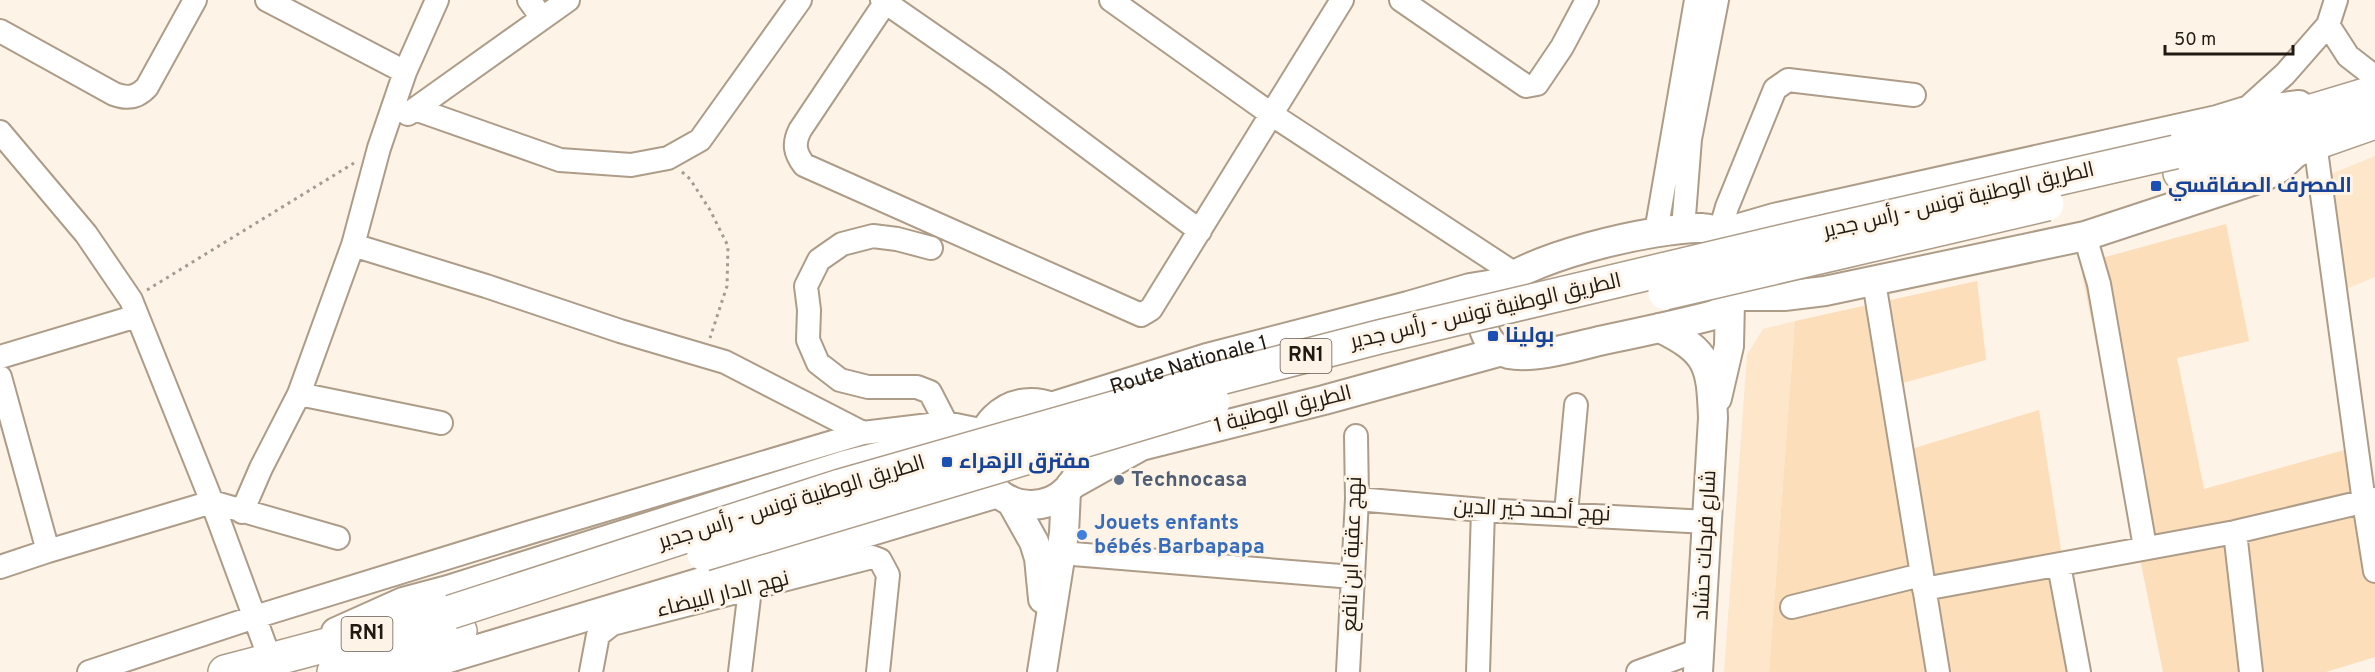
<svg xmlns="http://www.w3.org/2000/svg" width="2375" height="672" font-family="Overpass,Cairo,sans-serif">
  <rect width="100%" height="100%" fill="#fdf3e6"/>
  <path fill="#fde6ca" d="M2375 156V277L2346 289 2331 174Z
    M1795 321 1769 672H1724L1747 355 1763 329Z"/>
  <path fill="#fcdeba" d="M2226 224 2249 341 2177 358 2204 489 2366 444 2375 510V657L2326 672H2163L2080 264Z
    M1977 281 1986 360 1892 386 1905 451 2039 410 2080 672H1769L1795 321Z"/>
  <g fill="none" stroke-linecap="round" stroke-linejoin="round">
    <g stroke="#ad9c88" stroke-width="26">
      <path id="minor" d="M267 0 405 72
        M529 0 542 18
        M882 0 996 79 1200 231
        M887 0 800 130C793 144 795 153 804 165L1141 315 1151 309 1342 0
        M1111 0 1271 114 1515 274
        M1401 0 1526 86 1537 84 1562 47 1587 0
        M2328 25 2348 56 2375 77
        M0 31 114 94C127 99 137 98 147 87L195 0
        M415 109 560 160 631 165 668 158 700 140 800 0
        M2243 112 2285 74 2328 25 2336 0
        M408 114 568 0
        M0 132 86 234 131 300 212 502 270 659
        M2315 143 2364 502 2375 571
        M1683 229 1690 139 1717 0
        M1656 232 1696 0
        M1719 234 1727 207 1775 89 1788 80 1914 95
        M2085 236 2099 284 2145 547
        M353 245 486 286 620 331 725 362 863 433
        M931 248 897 239 873 236 842 244 819 260 806 286 809 310 808 340 818 363 840 380 868 387H917L930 392 946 423
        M1874 282 1938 672
        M0 357 137 316
        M0 377 48 551
        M299 394 441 423
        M1357 499 1483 510 1707 522
        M242 512 261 468 299 394 353 245 379 148 405 72 437 0
        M1566 513 1576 405
        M2235 532 2251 672
        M1061 553 1353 577
        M2059 565 2079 672
        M0 567 48 551 212 502 338 538
        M1924 589 2235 532 2375 499
        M1792 607 1921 575
        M89 672 255 617 531 532 863 433 946 423 985 431
        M591 672 598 635 612 624 872 557 880 560 888 575 878 672
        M740 672 750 589
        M1348 672 1357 499 1356 436
        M1478 672 1483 510
        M1638 672 1699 650"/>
    </g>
    <g stroke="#ad9c88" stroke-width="32">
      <g id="major">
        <path d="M1702 228C1708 229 1715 229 1719 234 1730 246 1737 290 1729 303 1726 309 1720 312 1714 315 1676 325 1637 333 1599 341 1574 347 1534 359 1509 354 1495 350 1486 340 1483 325 1482 316 1483 303 1489 295 1516 258 1657 227 1702 228Z"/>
        <path d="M1719 234 1774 218 2217 120 2243 112 2299 105"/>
        <path d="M1732 296H1784L1825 291 2085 236 2261 178 2278 169 2301 148"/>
        <path d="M1660 328C1709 352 1711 365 1713 418L1698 672"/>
        <path d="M1717 398 1729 346 1730 301"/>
        <circle cx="1031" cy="454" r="51"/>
        <path id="s1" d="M1051 407 1207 358 1408 306 1470 288 1501 283"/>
        <path d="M1071 485 1141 446 1324 400 1502 351"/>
        <path d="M1011 501 1034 542 1039 558 1043 599"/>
        <path d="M336 632 403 602 448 590 845 465 944 440 967 442"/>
        <path d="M402 672 998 493"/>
        <path d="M1042 672 1064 533 1066 491"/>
      </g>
    </g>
    <g stroke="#ad9c88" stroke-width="36">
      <path id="highway" d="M2175 152 2375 92
        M2180 173 2301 148 2375 122
        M225 672 451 612
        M334 672 460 631"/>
    </g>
    <path stroke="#a49c91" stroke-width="3" stroke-dasharray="3 4.5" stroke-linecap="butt" d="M682 172 690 179 710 210 728 246 727 286 710 338
      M147 290 354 163"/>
    <use href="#minor" stroke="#fff" stroke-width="22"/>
    <use href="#major" stroke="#fff" stroke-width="28"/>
    <use href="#highway" stroke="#fff" stroke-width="33"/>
    <g stroke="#ad9c88" stroke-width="36" stroke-linecap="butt">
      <path id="highway-bridge" d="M1665 293 2047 204
        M704 554 1213 402
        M451 612 840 486 1212 380 1379 337 1801 237 2175 152"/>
    </g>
    <use href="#highway-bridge" stroke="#fff" stroke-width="33"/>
  </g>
  <g fill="#1a4fb4" stroke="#fdf3e6" stroke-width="2">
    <rect x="2150" y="180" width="12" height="12" rx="3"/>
    <rect x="1487" y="330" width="12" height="12" rx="3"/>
    <rect x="941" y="456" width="12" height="12" rx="3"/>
  </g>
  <circle fill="#5c6f8a" stroke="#fdf3e6" stroke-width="2" cx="1119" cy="480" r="6"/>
  <circle fill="#3f7fe0" stroke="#fdf3e6" stroke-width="2" cx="1082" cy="535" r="6"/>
  <g text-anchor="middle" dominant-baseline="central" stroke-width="6" stroke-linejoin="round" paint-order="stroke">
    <g fill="#fdf3e6" stroke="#625b52" stroke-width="1.5">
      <rect x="1280.5" y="339" width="51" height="34" rx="4.5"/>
      <rect x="341.5" y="617" width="51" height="34" rx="4.5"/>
    </g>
    <g font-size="20" font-weight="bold" fill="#201a12">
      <text x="1306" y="356">RN1</text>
      <text x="367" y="634">RN1</text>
    </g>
    <g font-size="21" font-weight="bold" fill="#164399" stroke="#fdf3e6" text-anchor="start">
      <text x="2168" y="186">المصرف الصفاقسي</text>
      <text x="1505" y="336">بولينا</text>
      <text x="959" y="462">مفترق الزهراء</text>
    </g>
    <g font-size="21" fill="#201a12" stroke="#fdf3e6">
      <text transform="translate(1959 201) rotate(-13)">الطريق الوطنية تونس - رأس جدير</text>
      <text transform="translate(1486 312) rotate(-13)">الطريق الوطنية تونس - رأس جدير</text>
      <text stroke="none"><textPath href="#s1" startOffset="144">Route Nationale 1</textPath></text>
      <text transform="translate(1283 410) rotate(-14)">الطريق الوطنية 1</text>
      <text transform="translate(792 503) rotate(-17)">الطريق الوطنية تونس - رأس جدير</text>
      <text transform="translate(1532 511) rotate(3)">نهج أحمد خير الدين</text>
      <text transform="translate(1706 545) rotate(-87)">شارع فرحات حشاد</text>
      <text transform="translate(1353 554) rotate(-88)">نهج عقبة ابن نافع</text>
      <text transform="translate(723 595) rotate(-14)">نهج الدار البيضاء</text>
    </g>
    <g font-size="21" font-weight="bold" fill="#4e5e75" stroke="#fdf3e6" text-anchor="start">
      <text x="1131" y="480">Technocasa</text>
    </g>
    <g font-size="21" font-weight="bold" fill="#366cbe" stroke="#fdf3e6" text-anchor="start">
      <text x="1094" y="523">Jouets enfants<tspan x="1094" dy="24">bébés Barbapapa</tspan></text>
    </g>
  </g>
  <path d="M2165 45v9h128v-9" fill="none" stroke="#201a12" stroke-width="3"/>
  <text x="2174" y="45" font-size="18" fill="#201a12" stroke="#fdf3e6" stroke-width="4.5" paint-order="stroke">50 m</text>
</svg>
